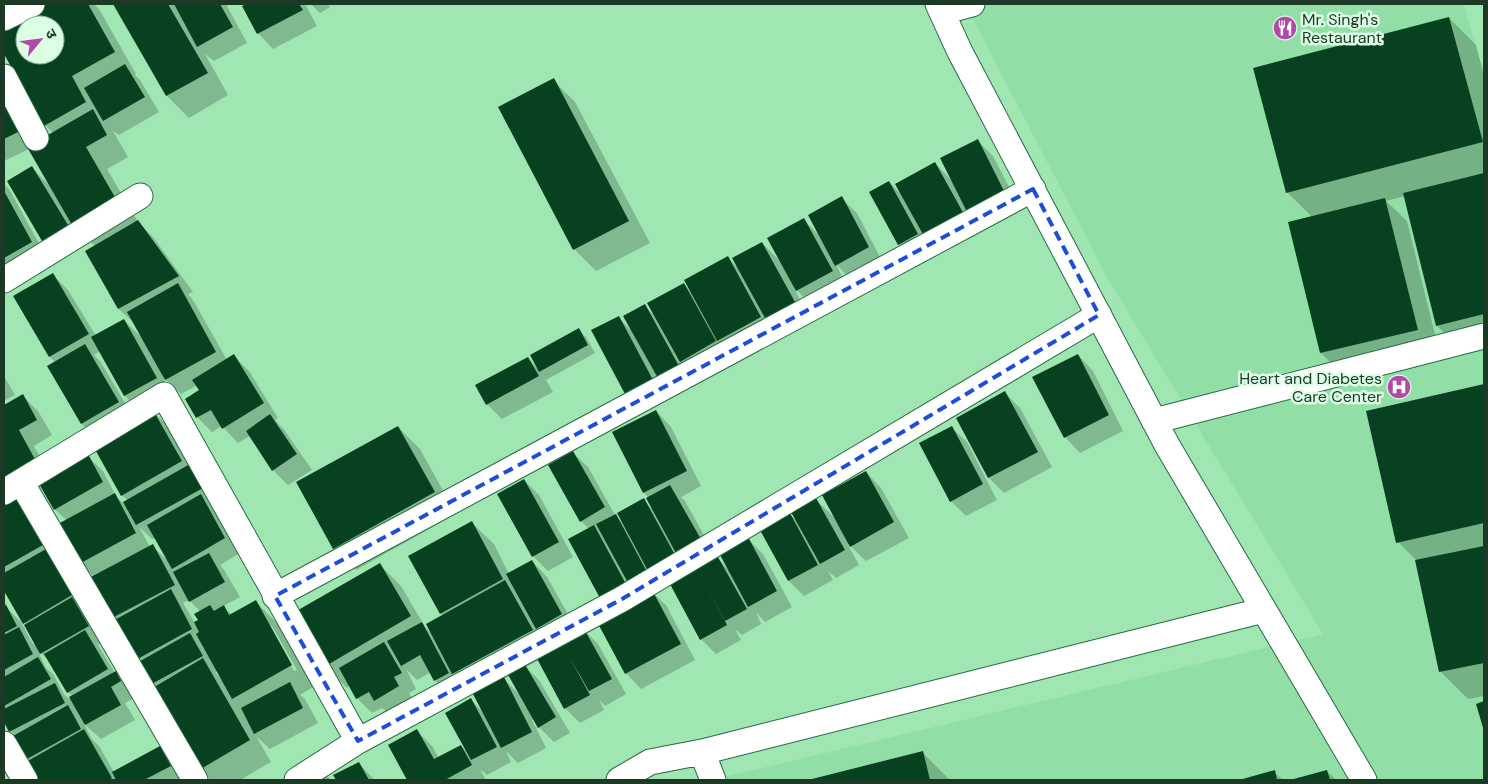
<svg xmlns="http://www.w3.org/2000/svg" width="1488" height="784" font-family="'DM Sans','Noto Sans Devanagari',sans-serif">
  <rect width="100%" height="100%" fill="#a0e6b3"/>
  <path fill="#91dfa7" d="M965 4H1464L1484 76V780H712L1323 634 1108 279Z"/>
  <path fill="#0003" fill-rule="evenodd" d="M4 4H94L99 9 136 74 135 75 140 80 159 112 119 135 113 131 128 157 107 169 138 222 153 237 193 292 188 294 193 300 227 360 234 356 249 371 278 418 275 420 285 431 312 470 288 485 273 470 250 436 238 443 222 426 212 432 197 417 200 391 196 386 181 394 162 376 171 394 140 411 125 396 100 351 94 355 100 361 134 418 98 439 82 424 49 367 56 363 50 357 15 297 53 275 68 290 96 336 124 320 143 339 135 324 119 309 86 251 95 246 73 224 59 255 43 240 32 168 51 187 29 149 4 161V93L35 143 53 133 45 125 4 51ZM25 25H55V55H25Z
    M115 4H226L247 43 214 61 205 54 228 95 189 118 167 96Z
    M249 4H305L317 26 273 49 258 33 244 7Z
    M311 4H328L330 7 320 13Z
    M1449 18 1476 45 1484 75V341L1459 347 1437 326 1405 196 1386 201 1407 221 1439 351 1343 375 1321 353 1312 217 1287 192Z
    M553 80 575 102 650 243 596 271 574 249Z
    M977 140 993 156 1021 210 941 253 928 240 914 260 899 244 870 192 889 182 901 194 935 163 952 181Z
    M4 184 9 189 47 258 4 282Z
    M841 198 857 213 883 263 851 280 836 264 847 287 812 306 793 286 809 317 642 409 618 317 632 331 645 306 654 315 684 284 691 292 727 257 738 268 762 243 781 262 804 220 820 236Z
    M578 330 586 337 595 353 546 380 553 392 502 419 487 404 528 358 538 369Z
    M1078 355 1093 371 1123 431 1080 453 1065 437Z
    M4 376 15 395 4 401Z
    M1484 385V696L1468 699 1441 672 1417 561 1398 542 1367 411Z
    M1005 393 1020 408 1052 467 1004 493 989 478 958 418Z
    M23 396 38 411 52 435 34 446 51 477 87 456 103 471 117 498 123 503 128 501 122 495 153 411 168 427 217 503 211 507 216 511 240 553 220 565 224 570 240 597 223 606 232 615 256 602 278 624 313 687 300 695 305 699 318 723 270 749 256 736 271 762 240 780H211L200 769 149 686 94 577 80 563 67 521 55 509 41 484 15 498 29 512 103 641 98 645 115 673 131 688 136 697 125 703 135 720 101 739 84 724 92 739 99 746 114 772 160 747 175 763 184 780H37L30 761 4 719V600L9 610 21 622 31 641 36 647 26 625 4 588V403L6 405ZM139 527 152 539 156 538 168 561 152 546 150 547ZM189 600 201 612 199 620 195 623 183 603ZM269 626H272L297 670 294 671ZM37 649 50 662 68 692 73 697 69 699 64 694 53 674 46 668ZM218 671 221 679 215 672Z
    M656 411 671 427 701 486 681 497 685 501 716 557 651 591 666 605 695 660 641 689 626 673 613 610 589 529 581 521 572 452 588 467 615 515 622 522 643 500 652 509 649 498 644 493 614 432Z
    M398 427 420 449 456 514 356 570 334 548Z
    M951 427 967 442 997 500 966 516 951 501Z
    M866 472 881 488 909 538 866 561 847 543 859 565 836 578 828 571 833 580 804 596 789 581 762 531 790 515 798 522 816 500 836 519Z
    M524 480 539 495 573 557 548 571 533 556Z
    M472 523 494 544 509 574 532 561 547 577 577 630 583 629 598 644 626 694 605 706 599 699 604 710 580 723 565 708 539 660 526 667 539 680 570 733 554 742 539 727 534 719 532 720 546 748 518 763 506 751 511 762 487 775 480 769 486 780H408L390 745 417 731 432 746 439 758 461 746 467 752 471 700 482 711 475 695 459 680 450 695 435 680 431 672 417 680 406 669 416 689 409 693 414 702 390 715 382 708 372 713 357 698 350 685 347 688 325 666 380 565 401 586 425 627 432 634 443 616 441 613ZM510 676 520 695 504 679Z
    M748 539 763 554 792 607 765 622 756 612 761 624 742 635 735 629 741 640 716 654 701 639 672 585 718 559 728 569Z
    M922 752 950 780H810Z
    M358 763 375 780H337L335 776Z
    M1327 771 1336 780H1293Z
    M1274 772 1283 780H1242Z
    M327 776 331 780H321Z"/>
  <path fill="#074120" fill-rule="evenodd" d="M45 4H88L115 52 72 76 86 102 44 126 4 54V27ZM25 25H55V55H25Z
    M113 4H168L208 73 166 96Z
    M174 4H220L233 27 197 47Z
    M246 4H299L303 10 257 34 242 6Z
    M1449 17 1483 142 1286 193 1253 68Z
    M125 64 145 97 103 121 84 88Z
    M554 78 629 221 573 250 498 107Z
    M4 93 22 130 4 139Z
    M93 109 107 135 86 147 116 199 72 225 27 147Z
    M978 139 1006 195 968 214 940 158Z
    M935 162 965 216 925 238 895 184Z
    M32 166 68 225 42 241 7 181Z
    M1484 173V314L1436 326 1403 193Z
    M889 181 918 234 898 245 869 192Z
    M4 191 32 242 4 258Z
    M842 196 869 247 835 266 808 215Z
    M1385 198 1418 330 1320 353 1288 222Z
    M804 218 833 271 796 291 767 238Z
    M138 220 179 276 118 309 85 251Z
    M762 242 795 302 765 318 732 258Z
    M728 256 761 317 717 341 684 280Z
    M53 273 89 334 49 357 13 296Z
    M178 283 216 352 165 380 127 312Z
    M684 283 716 341 680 362 647 303Z
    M645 304 680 368 659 380 623 316Z
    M619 316 653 380 625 394 591 330Z
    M124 319 157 378 124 396 91 337Z
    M579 328 588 345 539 372 530 355Z
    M85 344 119 402 81 424 47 366Z
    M234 354 264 403 222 429 211 410 196 418 185 399 199 390 192 380Z
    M1078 354 1109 415 1064 438 1032 377Z
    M528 357 539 376 486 405 475 385Z
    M1484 384V523L1396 543 1366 411Z
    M1005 391 1038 452 988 478 956 418Z
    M23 394 37 420 19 430 37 463 6 480 4 476V405Z
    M153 410 182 461 121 496 92 444Z
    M656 410 687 471 643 493 612 432Z
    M270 414 297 454 272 471 246 431Z
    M398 426 435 492 333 549 296 482Z
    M952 426 983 484 950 502 919 443Z
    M573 451 605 507 580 522 548 465Z
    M88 454 103 482 54 510 38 482Z
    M190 464 203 488 136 525 123 502Z
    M866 471 894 522 850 547 822 495Z
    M524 479 559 542 532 557 497 494Z
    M670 485 702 541 677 555 646 498Z
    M115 493 136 533 79 564 58 524Z
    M201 494 225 538 172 569 147 525Z
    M14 496 43 545 4 567V502Z
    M644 498 675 555 647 569 617 513Z
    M816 498 845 550 820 564 791 512Z
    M790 513 818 565 788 581 760 530Z
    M616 514 646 570 627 581 596 524Z
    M472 521 503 579 440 614 408 556Z
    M594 525 627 586 601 600 568 539Z
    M748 537 777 591 748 607 719 553Z
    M153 544 175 585 110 619 89 578Z
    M1484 546V663L1439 672 1415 560Z
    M46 549 72 595 23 624 4 591V573Z
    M209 553 225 582 189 602 173 572Z
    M718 557 747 609 725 621 706 587 727 625 700 640 670 584Z
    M532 560 562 614 536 629 506 574Z
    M380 563 411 616 324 667 293 613Z
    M505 580 533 630 452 674 426 624Z
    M651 588 681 644 625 674 595 618Z
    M171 589 192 629 132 662 111 622Z
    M72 597 89 626 40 654 24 625Z
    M256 600 292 665 232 699 196 634 199 632 194 622 198 620 194 614 210 605 214 611 224 605 229 615Z
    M6 605 17 626 4 633V606Z
    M422 622 449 673 434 681 420 655 401 666 387 641Z
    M19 627 33 654 4 670V635Z
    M583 627 612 679 589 691 570 658 590 695 564 709 535 655Z
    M85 630 108 669 67 693 44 654Z
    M190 633 203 656 148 686 135 664Z
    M384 642 402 673 394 677 399 686 374 701 369 692 356 699 339 668Z
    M38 657 51 679 4 706V677Z
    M203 658 250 740 199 770 151 689Z
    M524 663 556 717 538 728 507 673Z
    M116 671 121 681 111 687 121 705 85 725 69 697Z
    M504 677 532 732 501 748 473 694Z
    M290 682 303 708 254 734 241 708Z
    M55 683 65 703 9 732 4 722V709Z
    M471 698 497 747 471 760 445 713Z
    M1484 701V731L1476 704Z
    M68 705 81 729 27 759 13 736Z
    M84 729 112 778 109 780H36L26 762Z
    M417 729 434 759 461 745 472 765 445 780H407L388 745Z
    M160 746 171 766 144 780H116L112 772Z
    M923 751 930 780H808Z
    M359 762 369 780H336L333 775Z
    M1275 770 1277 780H1239Z
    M1327 770 1330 780H1290Z"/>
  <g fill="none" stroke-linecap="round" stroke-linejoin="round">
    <g stroke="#266b3f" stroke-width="27">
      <path id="street" d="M938 4 960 52 1167 445 1364 780
        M942 12 972 4
        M4 18 32 4
        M4 77 36 138
        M4 280 140 196
        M1154 421 1484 336
        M21 482 195 780
        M4 492 164 395 358 741
        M275 596 1033 189
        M4 744 25 780
        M702 752 713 780
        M297 780 358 741 622 599 1099 315
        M619 780 650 762 702 752 1264 610"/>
    </g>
    <use href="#street" stroke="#fff" stroke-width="25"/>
  </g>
  <path fill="none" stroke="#1d4ed8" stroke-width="4" stroke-dasharray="10 6" stroke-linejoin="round" d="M1033 189 1099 315 622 599 358 741 275 596Z"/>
  <defs>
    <g id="restaurant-disc" transform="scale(1.25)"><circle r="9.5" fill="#b448a8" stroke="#dcfee4"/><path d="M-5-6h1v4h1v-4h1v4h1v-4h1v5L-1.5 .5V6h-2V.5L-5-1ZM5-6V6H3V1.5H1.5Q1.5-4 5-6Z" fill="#fff"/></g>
    <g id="hospital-disc" transform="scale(1.25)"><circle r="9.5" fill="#b448a8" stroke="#dcfee4"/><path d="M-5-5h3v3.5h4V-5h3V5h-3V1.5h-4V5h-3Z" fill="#fff"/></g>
  </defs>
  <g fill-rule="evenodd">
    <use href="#restaurant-disc" x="1285" y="28"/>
    <use href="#hospital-disc" x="1399" y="387"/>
  </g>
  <g text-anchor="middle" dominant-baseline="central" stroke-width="5" stroke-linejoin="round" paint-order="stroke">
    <g font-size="16" fill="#1c3925" stroke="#dcfee4" text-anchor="start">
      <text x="1302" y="19">Mr. Singh's<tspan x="1302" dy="18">Restaurant</tspan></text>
      <text x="1382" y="378" text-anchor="end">Heart and Diabetes<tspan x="1382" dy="18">Care Center</tspan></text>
    </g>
  </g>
  <rect width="1488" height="784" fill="none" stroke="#1c3925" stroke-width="10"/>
  <g transform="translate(40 40) rotate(61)"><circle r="24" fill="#dcfee4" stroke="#8faf98"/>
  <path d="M0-4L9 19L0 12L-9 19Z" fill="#b448a8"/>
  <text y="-8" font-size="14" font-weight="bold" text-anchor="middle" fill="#1c3925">उ</text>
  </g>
</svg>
